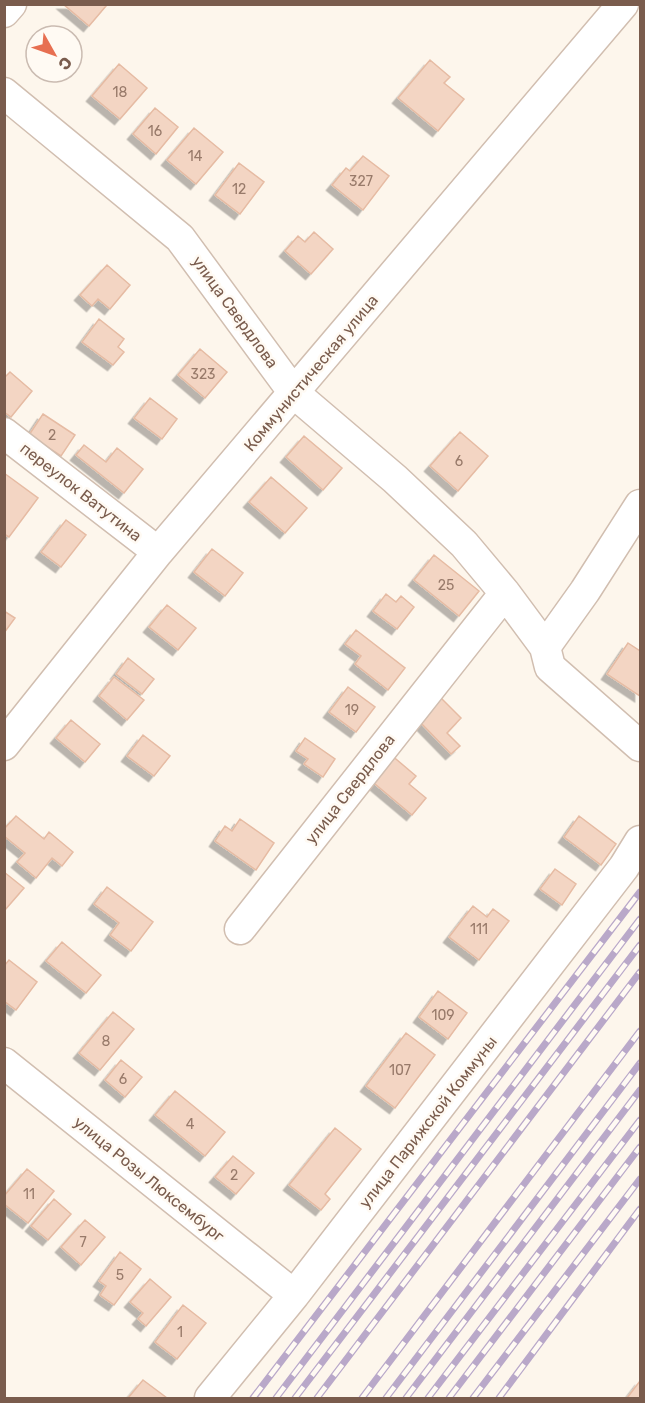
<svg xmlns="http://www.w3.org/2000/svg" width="645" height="1403" font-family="Rubik,sans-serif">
  <defs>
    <filter id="shadow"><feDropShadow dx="-5.5" dy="5.5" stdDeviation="0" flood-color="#0004"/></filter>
  </defs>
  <rect width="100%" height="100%" fill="#fdf6ec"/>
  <path fill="#f3d5c3" stroke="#e6bba3" stroke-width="1.5" filter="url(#shadow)" d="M63 4H104L106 6 89 26Z
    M430 60 450 77 444 83 464 99 438 131 398 98Z
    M119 64 147 88 120 119 92 96Z
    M155 108 178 127 156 154 133 134Z
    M194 128 223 152 196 184 167 160Z
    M363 156 389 176 363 210 332 185 346 168 350 171Z
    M239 163 264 182 240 214 215 195Z
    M314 232 333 249 311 274 285 251 298 236 305 242Z
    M107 265 130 285 110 309 98 299 92 306 80 295Z
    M99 319 124 339 118 347 124 352 113 365 82 342Z
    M200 349 227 372 205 398 178 375Z
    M10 372 32 391 11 417 4 412V378Z
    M150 398 177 419 162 439 134 418Z
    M43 414 75 435 61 456 29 435Z
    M460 432 488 456 458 491 430 466Z
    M304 436 342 468 323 490 286 457Z
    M84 445 106 462 117 448 143 469 124 493 76 455Z
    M4 473 38 498 9 537 4 534Z
    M271 477 307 508 285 533 249 502Z
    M66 520 86 535 61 567 41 552Z
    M212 549 243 573 225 596 194 572Z
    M434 555 479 591 459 616 414 580Z
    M386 594 396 602 401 596 414 607 397 629 373 611Z
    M167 605 196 628 178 650 149 627Z
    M4 611 15 618 4 633Z
    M356 630 405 668 388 690 355 664 361 656 345 644Z
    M628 643 640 651V696L607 674Z
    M128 658 154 679 142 694 116 674Z
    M114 677 144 700 127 720 99 696Z
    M348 687 375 707 356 732 329 712Z
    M440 697 461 718 447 733 460 746 451 754 418 720Z
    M71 720 100 744 85 762 56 738Z
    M143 735 170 756 154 776 127 756Z
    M305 738 335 759 323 777 304 764 308 759 296 751Z
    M390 754 416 776 409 784 426 798 412 815 369 779Z
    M16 816 44 839 49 832 73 852 62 866 52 858 36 878 17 862 25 853 4 836V829Z
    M579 816 616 844 601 865 564 837Z
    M240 819 274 843 256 870 215 841 225 826 232 831Z
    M555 869 576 884 562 905 540 889Z
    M4 872 24 888 5 910 4 909Z
    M107 887 153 922 131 951 110 935 119 923 94 904Z
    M473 906 487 917 493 909 509 921 479 960 449 937Z
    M62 942 101 975 86 993 46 961Z
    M9 960 37 982 16 1010 4 1001V966Z
    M438 991 467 1013 448 1039 419 1017Z
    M113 1012 134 1029 100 1070 79 1053Z
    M406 1033 435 1055 395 1108 366 1086Z
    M121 1060 142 1077 125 1097 105 1080Z
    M175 1091 225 1132 205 1156 155 1115Z
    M335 1128 361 1149 325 1194 330 1199 321 1210 289 1185Z
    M233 1156 254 1173 236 1194 215 1177Z
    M27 1169 54 1191 28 1223 4 1204V1196Z
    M54 1199 71 1214 48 1240 31 1226Z
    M85 1220 105 1237 81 1265 61 1247Z
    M120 1252 141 1269 114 1305 100 1295 106 1286 99 1281Z
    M150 1279 171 1297 146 1326 138 1319 143 1313 130 1302Z
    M183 1305 206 1323 177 1359 155 1342Z
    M143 1380 167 1398H128Z
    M640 1381V1398H627Z"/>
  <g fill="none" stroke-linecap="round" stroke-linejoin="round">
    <g stroke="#d1beb0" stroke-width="33">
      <path id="minor" d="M4 12 11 4
        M4 93 180 238 294 393 395 479 464 544 505 593 545 647 550 667 640 746
        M4 433 158 552
        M545 647 585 591 640 505
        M4 745 158 552 623 4
        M240 929 505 593
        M4 1063 294 1295
        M210 1398 294 1295 624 867 640 841"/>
    </g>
    <use href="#minor" stroke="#fff" stroke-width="30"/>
    <g stroke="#b9a8c9" stroke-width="7">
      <path id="rail" d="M253 1398 640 892
        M276 1398 640 919
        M295 1398 640 945
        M317 1398 640 972
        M362 1398 640 1031
        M386 1398 640 1063
        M406 1398 640 1090
        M428 1398 640 1120
        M449 1398 640 1147
        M473 1398 640 1179
        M499 1398 640 1209"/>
    </g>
    <use href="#rail" stroke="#fffaf3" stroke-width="4.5" stroke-dasharray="14" stroke-linecap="butt"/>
  </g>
  <g text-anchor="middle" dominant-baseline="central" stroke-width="5" stroke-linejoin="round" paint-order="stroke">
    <g font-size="14" fill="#987a6a">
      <text x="120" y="92">18</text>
      <text x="155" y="131">16</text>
      <text x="195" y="156">14</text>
      <text x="361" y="181">327</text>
      <text x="239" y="189">12</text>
      <text x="203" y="374">323</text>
      <text x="52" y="435">2</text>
      <text x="459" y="461">6</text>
      <text x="446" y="585">25</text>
      <text x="352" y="710">19</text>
      <text x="479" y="929">111</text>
      <text x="443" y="1015">109</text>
      <text x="106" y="1041">8</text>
      <text x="400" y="1070">107</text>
      <text x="123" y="1079">6</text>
      <text x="190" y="1124">4</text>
      <text x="234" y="1175">2</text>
      <text x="29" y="1194">11</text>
      <text x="83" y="1242">7</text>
      <text x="120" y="1275">5</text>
      <text x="180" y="1332">1</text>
    </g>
    <g font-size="16" fill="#7a5c4d" stroke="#fffaf3">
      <text transform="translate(235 312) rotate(54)">улица Свердлова</text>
      <text transform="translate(311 373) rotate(-50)">Коммунистическая улица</text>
      <text transform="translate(81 492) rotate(38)">переулок Ватутина</text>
      <text transform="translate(350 789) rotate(-52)">улица Свердлова</text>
      <text transform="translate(428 1122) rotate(-52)">улица Парижской Коммуны</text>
      <text transform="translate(149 1179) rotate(39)">улица Розы Люксембург</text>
    </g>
  </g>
  <rect width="645" height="1403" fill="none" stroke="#7a5c4d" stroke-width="12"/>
  <g transform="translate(54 54) rotate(130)"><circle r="28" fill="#fffaf3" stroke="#cabbb1" stroke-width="1.5"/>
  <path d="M0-4.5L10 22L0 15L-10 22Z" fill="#e76f51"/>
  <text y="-9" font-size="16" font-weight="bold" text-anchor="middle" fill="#7a5c4d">С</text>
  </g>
</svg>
